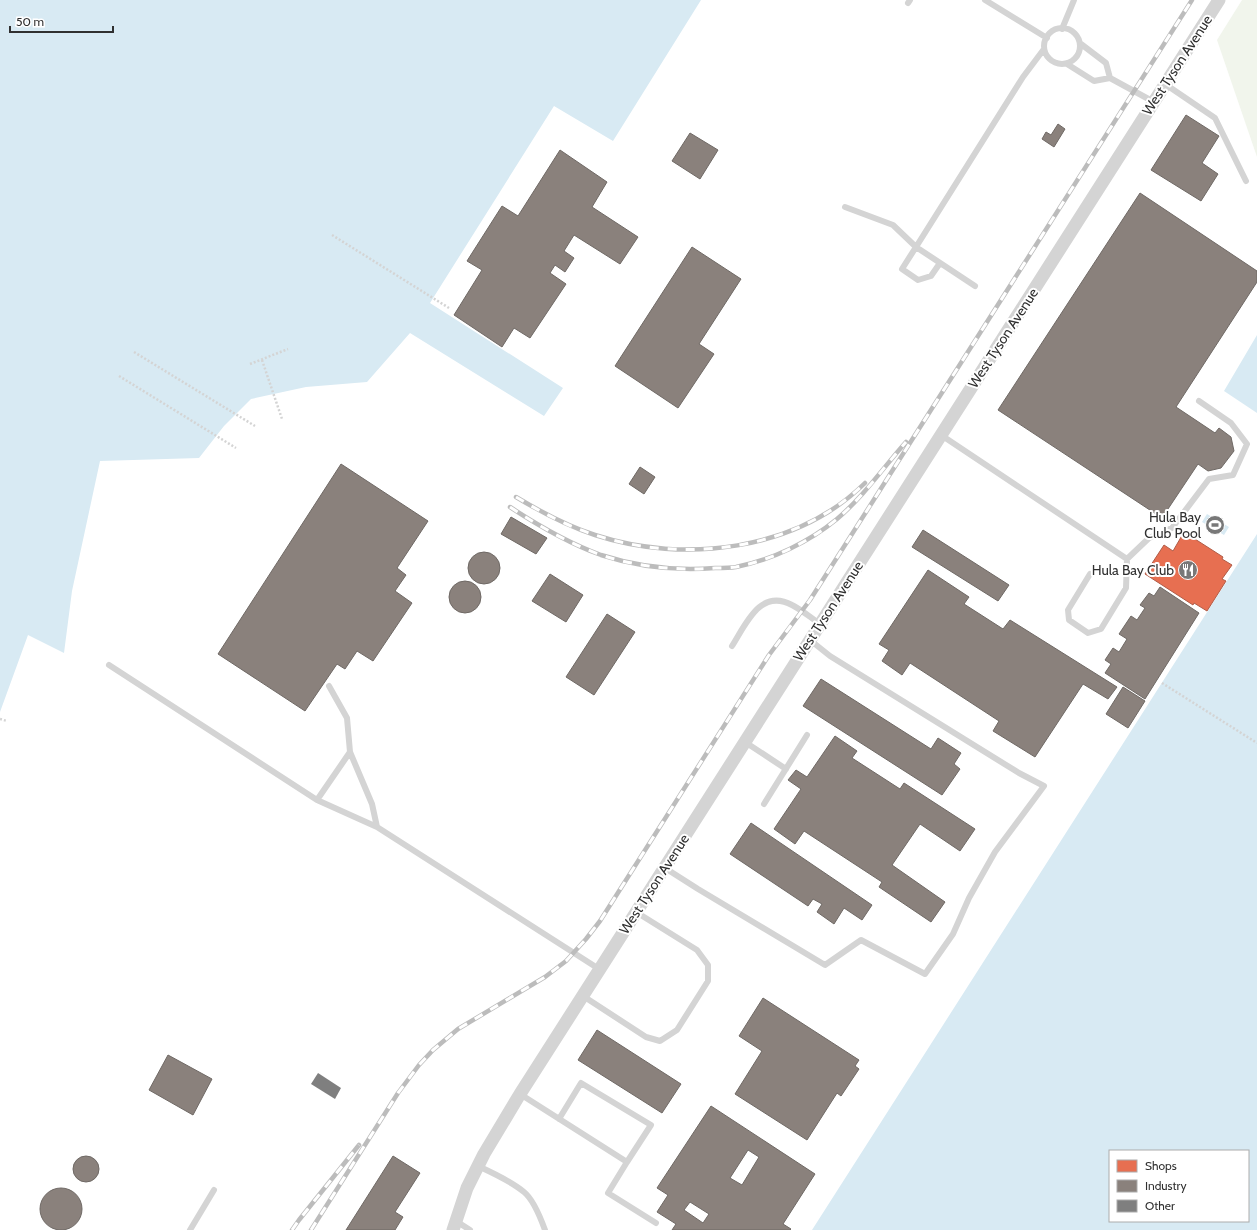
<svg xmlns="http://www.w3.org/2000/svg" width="1257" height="1230" font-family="Cabin,sans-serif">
  <rect width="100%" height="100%" fill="#fff"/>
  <path fill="#f1f5ec" d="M1242 0H1257V157L1217 40Z"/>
  <path fill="#d8eaf3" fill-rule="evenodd" d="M0 0H701L613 141 554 106 430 303 563 388 544 416 410 333 367 382 306 387 251 399 224 426 199 458 100 461 72 591 64 653 28 635 0 712Z
    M1257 335V413L1224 391Z
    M1207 514 1229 527 1224 535 1202 522Z
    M1257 534V1230H812ZM1110 1151H1248V1221H1110Z"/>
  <path fill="#e76f51" stroke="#b05c47" d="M1184 532 1223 557 1222 559 1232 565 1222 579 1226 581 1207 611 1194 603 1193 605 1145 574 1164 545 1173 551Z"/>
  <path fill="#8a817c" stroke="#6f6965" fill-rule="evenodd" d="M1186 115 1219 136 1202 163 1218 174 1201 201 1151 170Z
    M1058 124 1065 129 1054 147 1042 139 1046 132 1051 135Z
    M690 133 718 150 700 179 672 161Z
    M560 150 607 182 592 207 638 237 620 264 574 235 564 251 574 258 565 272 555 265 550 273 566 284 530 338 514 328 502 347 454 315 482 270 467 261 502 206 518 216Z
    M1140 193 1257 271V282L1176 407 1215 433 1219 428 1231 437 1234 451 1221 468 1208 471 1198 464 1162 518 998 410Z
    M692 247 741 279 699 344 714 354 678 408 615 366Z
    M341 464 428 521 397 568 406 575 395 591 412 603 373 661 357 651 345 669 337 664 305 711 218 654Z
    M640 467 655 477 644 494 629 484Z
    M511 517 547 538 536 554 501 534Z
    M923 530 1009 585 998 601 912 547Z
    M468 568a16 16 0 1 1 32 0a16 16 0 1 1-32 0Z
    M928 570 969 597 964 604 1003 629 1010 620 1117 687 1108 699 1083 684 1035 757 993 731 999 721 910 663 902 675 882 661 889 650 879 644Z
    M550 574 583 595 566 622 532 601Z
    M449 597a16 16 0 1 1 32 0a16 16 0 1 1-32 0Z
    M1160 587 1199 613 1145 699 1105 673 1111 664 1105 660 1113 648 1119 652 1127 639 1119 634 1131 616 1137 620 1145 608 1140 605 1149 593 1154 596Z
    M607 614 635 632 594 695 566 677Z
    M821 679 931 749 938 738 961 753 954 764 960 769 942 795 803 706Z
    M1123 687 1145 701 1128 728 1106 714Z
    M835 736 857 751 852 758 900 789 904 783 975 829 960 851 920 824 892 865 945 902 931 922 879 887 882 882 804 831 795 844 774 829 801 789 788 780 796 770 807 777Z
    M751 823 872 905 862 920 844 908 834 924 817 912 822 904 813 899 808 906 730 854Z
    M763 998 859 1060 855 1066 859 1069 841 1096 837 1093 807 1140 735 1094 762 1051 739 1036Z
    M597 1030 681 1084 662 1113 578 1060Z
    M168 1055 212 1079 193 1115 149 1090Z
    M711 1106 815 1174 783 1224 791 1229 790 1230H672L676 1224 657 1212 668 1195 657 1188ZM748 1150 759 1157 742 1185 730 1178ZM690 1202 709 1214 703 1223 684 1210Z
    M73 1169a13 13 0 1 1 26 0a13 13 0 1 1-26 0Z
    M393 1156 420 1173 395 1212 403 1217 395 1230H346Z
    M40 1209a21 21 0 1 1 42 0a21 21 0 1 1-42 0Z"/>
  <path fill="#7f7f7f" d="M318 1073 341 1088 335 1099 311 1084Z"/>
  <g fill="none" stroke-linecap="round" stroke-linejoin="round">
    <path stroke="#d4d4d4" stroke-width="2.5" stroke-dasharray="2 2" stroke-linecap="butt" d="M332 235 449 308
      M134 352 255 426
      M262 360 282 419
      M250 364 288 349
      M119 376 236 448
      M1162 683 1257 743
      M0 719 7 721"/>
    <path stroke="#d4d4d4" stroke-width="6" d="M985 0 1047 38
      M908 3 910 0
      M1044 46a18 18 0 1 1 36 0a18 18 0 1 1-36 0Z
      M1062 29 1074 0
      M1081 44 1106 63 1110 78
      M1067 64 1094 81 1110 78 1154 102
      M1165 84 1215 118 1246 181
      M845 207 893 225 916 247 902 269 918 280 931 276 940 263
      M975 286 916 247 1023 77 1044 49
      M941 435 1127 559 1149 538 1172 528 1209 479 1233 475 1247 444 1231 423 1199 401
      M1090 574 1068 610 1069 620 1088 633 1101 629 1126 588 1127 559
      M732 646C746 624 760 588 792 605 802 610 811 618 820 624
      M109 665 317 800 377 827
      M329 686 347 718 350 752 372 804 377 827 599 969
      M745 742 786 769
      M317 800 350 752
      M764 804 807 735
      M665 868 698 889 825 965 861 940 925 974 953 934 969 898 995 852 1044 786 1019 773 830 656 810 640
      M583 996 646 1037 660 1041 677 1030 708 981V965L697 950 636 912
      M520 1094 627 1162 608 1193 656 1223
      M559 1119 581 1083 651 1125 627 1162
      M478 1166C493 1173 511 1181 524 1192 534 1200 541 1219 545 1230
      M456 1221 470 1230
      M190 1230 214 1190"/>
    <path stroke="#d4d4d4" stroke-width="13" d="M453 1230 467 1188 484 1154 520 1094 1219 0"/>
    <g stroke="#bcbcbc" stroke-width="4.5">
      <path id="rail" d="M516 497C541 512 567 526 595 535 684 564 796 551 865 483
        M510 507C539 526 568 543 601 555 638 567 677 571 715 568 722 568 730 568 736 567 772 560 809 542 837 519 864 496 883 468 906 442
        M292 1230 299 1220 359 1145
        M311 1230 398 1093 419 1065 433 1050 458 1029 545 977 566 961 586 939 600 921 769 655 810 600 831 567 1192 0"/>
    </g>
    <use href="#rail" stroke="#fff" stroke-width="3" stroke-dasharray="9" stroke-linecap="butt"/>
  </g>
  <defs>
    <g id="stadium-disc" transform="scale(1)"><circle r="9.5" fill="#787878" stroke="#fff"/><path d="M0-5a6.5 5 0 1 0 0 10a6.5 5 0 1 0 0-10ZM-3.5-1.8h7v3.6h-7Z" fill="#fff"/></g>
    <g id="restaurant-disc" transform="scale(1)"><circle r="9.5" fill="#787878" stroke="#fff"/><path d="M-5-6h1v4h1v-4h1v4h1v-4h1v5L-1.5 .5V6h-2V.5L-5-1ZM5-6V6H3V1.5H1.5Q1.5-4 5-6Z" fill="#fff"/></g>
  </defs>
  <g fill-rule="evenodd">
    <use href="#stadium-disc" x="1215" y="525"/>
    <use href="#restaurant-disc" x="1188" y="570"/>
  </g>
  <g text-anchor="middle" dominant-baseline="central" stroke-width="4" stroke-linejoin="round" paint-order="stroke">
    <g font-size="14" fill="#303030" stroke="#fff">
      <text transform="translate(1177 65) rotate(-57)">West Tyson Avenue</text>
      <text transform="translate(1003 338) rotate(-57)">West Tyson Avenue</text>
      <text transform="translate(828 611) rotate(-57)">West Tyson Avenue</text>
      <text transform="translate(654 884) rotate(-57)">West Tyson Avenue</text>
    </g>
    <g font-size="14" fill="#303030" stroke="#fff" text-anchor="end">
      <text x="1201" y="517">Hula Bay<tspan x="1201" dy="16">Club Pool</tspan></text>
      <text x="1174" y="570">Hula Bay Club</text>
    </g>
  </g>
  <rect x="1109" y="1150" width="140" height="72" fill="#ffffff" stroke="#acacac"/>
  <rect x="1117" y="1160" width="20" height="12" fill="#e76f51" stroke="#acacac"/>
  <text x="1145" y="1170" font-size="12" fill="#303030">Shops</text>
  <rect x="1117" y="1180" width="20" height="12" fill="#8a817c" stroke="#acacac"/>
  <text x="1145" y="1190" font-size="12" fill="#303030">Industry</text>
  <rect x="1117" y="1200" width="20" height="12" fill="#7f7f7f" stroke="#acacac"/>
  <text x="1145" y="1210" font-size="12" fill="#303030">Other</text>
  <path d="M10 26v6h103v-6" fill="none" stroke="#303030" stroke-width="2"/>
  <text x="16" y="26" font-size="12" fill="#303030" stroke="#ffffff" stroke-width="3" paint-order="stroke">50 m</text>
</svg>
